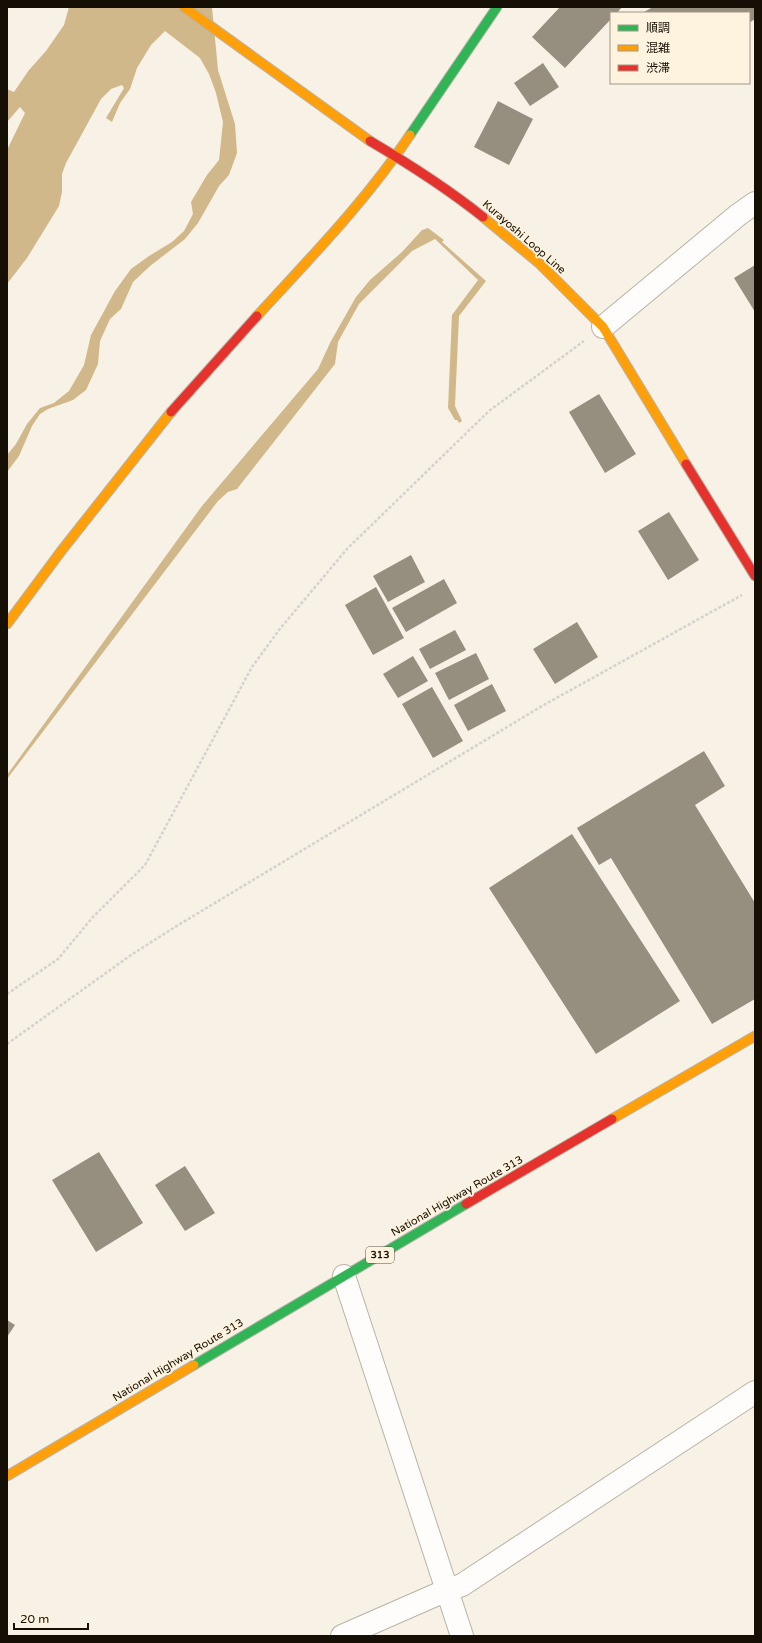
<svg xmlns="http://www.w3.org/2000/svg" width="762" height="1643" font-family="'Varela Round','Noto Sans JP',sans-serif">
  <rect width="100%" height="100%" fill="#f7f1e6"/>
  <path fill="#d1b88a" d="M69 7H212L218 70 235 124 237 153 229 175 219 186 198 223 185 239 150 266 133 282 121 309 110 319 100 341 98 364 86 390 73 400 48 409 40 414 32 426 19 456 7 472V455L16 444 27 424 40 408 54 403 69 391 84 365 91 335 115 291 131 269 149 256 172 242 184 231 193 214 191 202 207 175 219 160 223 122 216 93 209 74 200 58 165 31 151 45 137 68 130 89 120 103 112 122 106 118 124 88 122 85 111 89 101 99 66 163 62 174V192L59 206 27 258 7 284V150L25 113 20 107 7 122V89L14 92 29 70 46 51 64 25Z
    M428 228 444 240 442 242 486 281 459 316 455 406 462 421 459 423 457 420H455L448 408 452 315 478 280 435 239 412 251 359 304 338 342 335 364 237 489 228 492 218 501 7 779V775L202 506 318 369 331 341 356 297 370 280 402 252 422 230Z"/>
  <path fill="#968f80" d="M560 7H622L617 13H611V19L565 68 532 37Z
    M653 7H755V19L749 23V13H642Z
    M543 63 559 87 530 106 514 83Z
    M498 101 533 119 509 165 474 147Z
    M755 265V312L734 278Z
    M599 394 636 454 605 473 569 412Z
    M669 512 699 560 668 580 638 531Z
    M411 555 425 582 388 602 373 576Z
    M444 579 457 603 406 632 392 608Z
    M376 587 404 638 373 655 345 605Z
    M577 622 598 657 555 684 533 649Z
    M455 630 466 650 430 669 419 649Z
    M476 653 489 679 449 700 435 673Z
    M413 656 428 681 398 698 383 674Z
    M492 684 506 711 468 731 454 705Z
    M432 687 463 741 433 758 402 704Z
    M704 751 725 786 695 805 755 903V999L712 1024 611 858 599 865 577 828Z
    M572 834 680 1001 596 1054 489 888Z
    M99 1152 143 1223 96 1252 52 1180Z
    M185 1166 215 1213 185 1231 155 1185Z
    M7 1320 15 1325 7 1337Z"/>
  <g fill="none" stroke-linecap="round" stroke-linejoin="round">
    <g stroke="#b9b3a8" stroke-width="24">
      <path id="street" d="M603 327 738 215 755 203
        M344 1276 462 1636
        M342 1636 447 1590 462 1585 755 1392"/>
    </g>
    <g stroke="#b9b3a8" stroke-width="11">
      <path id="fast" d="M410 135 497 7
        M194 1365 466 1204"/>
    </g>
    <g stroke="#b9b3a8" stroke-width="11">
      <path id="slow" d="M184 7 370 141
        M483 217 540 264 603 327 686 464
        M257 316C310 258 366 201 410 135
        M7 624 62 550 171 412
        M612 1119 755 1036
        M7 1476 194 1365"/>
    </g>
    <g stroke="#b9b3a8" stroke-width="11">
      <path id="jam" d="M370 141C409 164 448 189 483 217
        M171 412 257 316
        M686 464 755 576
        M466 1204 612 1119"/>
    </g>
    <path stroke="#d4d2ce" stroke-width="2.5" stroke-dasharray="3 2" stroke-linecap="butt" d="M7 994 58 959 93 917 145 865 252 667 279 630 347 549 489 411 584 341
      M7 1044 131 955 175 927 542 706 742 595"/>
    <use href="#street" stroke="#fefdfb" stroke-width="22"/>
    <use href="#fast" stroke="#30b455" stroke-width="9"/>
    <use href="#slow" stroke="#ff9f0a" stroke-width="9"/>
    <use href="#jam" stroke="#e5322d" stroke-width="9"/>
  </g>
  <g text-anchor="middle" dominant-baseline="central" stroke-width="4" stroke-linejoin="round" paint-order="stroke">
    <rect fill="#fef3df" stroke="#5c5346" stroke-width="1" x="366" y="1247" width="28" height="16" rx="3"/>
    <g font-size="10" font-weight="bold" fill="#160f05">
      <text x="380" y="1255">313</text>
    </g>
    <g font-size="11" fill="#160f05" stroke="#fef3df">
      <text transform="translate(524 237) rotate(41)">Kurayoshi Loop Line</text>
      <text transform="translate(457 1196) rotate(-30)">National Highway Route 313</text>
      <text transform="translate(178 1360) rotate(-31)">National Highway Route 313</text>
    </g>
  </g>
  <rect width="762" height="1643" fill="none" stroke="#160f05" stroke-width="16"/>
  <rect x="610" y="12" width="140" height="72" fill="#fef3df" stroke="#a19888"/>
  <rect x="618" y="25" width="20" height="6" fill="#30b455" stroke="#a19888"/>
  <text x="646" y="32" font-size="12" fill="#160f05">順調</text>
  <rect x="618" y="45" width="20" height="6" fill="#ff9f0a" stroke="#a19888"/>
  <text x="646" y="52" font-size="12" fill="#160f05">混雑</text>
  <rect x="618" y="65" width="20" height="6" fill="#e5322d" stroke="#a19888"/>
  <text x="646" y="72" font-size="12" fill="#160f05">渋滞</text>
  <path d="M14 1623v6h74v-6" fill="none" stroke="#160f05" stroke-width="2"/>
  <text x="20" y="1623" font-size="12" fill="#160f05" stroke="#fef3df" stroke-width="3" paint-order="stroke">20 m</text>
</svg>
